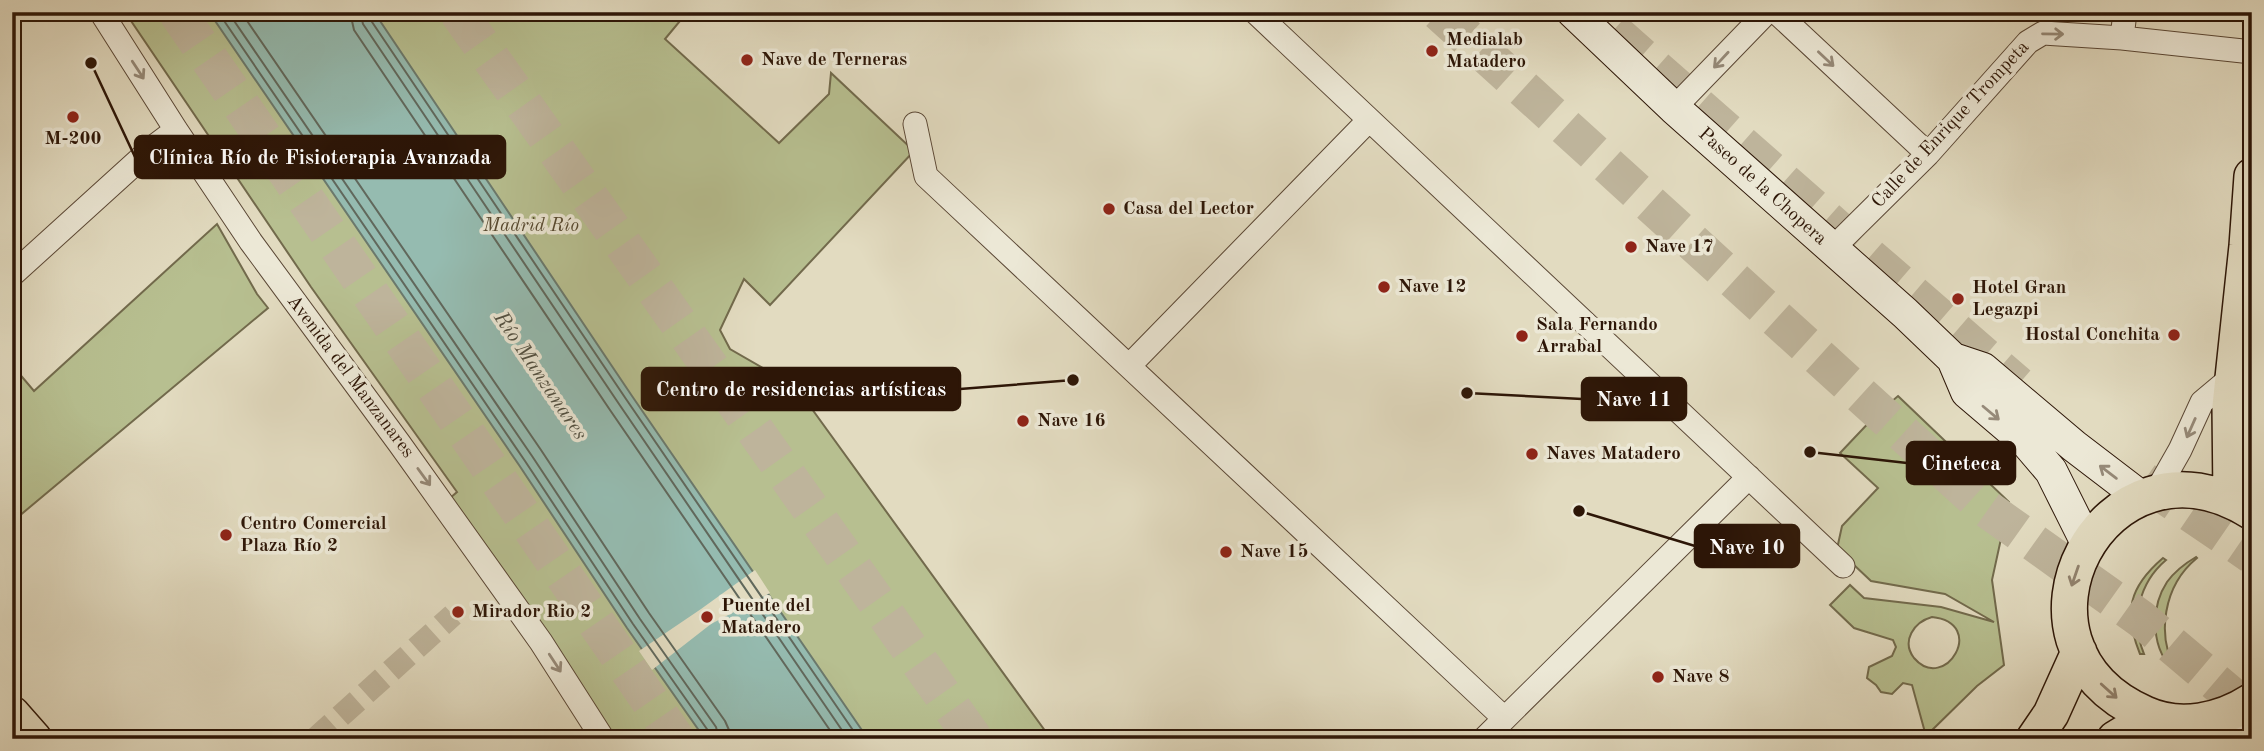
<svg xmlns="http://www.w3.org/2000/svg" width="2264" height="751" font-family="'Old Standard TT',serif">
  <rect width="100%" height="100%" fill="#e2dbc0"/>
  <filter id="stains"><feTurbulence type="fractalNoise" baseFrequency=".00286" numOctaves="4"/><feColorMatrix values="0 0 0 0 .2 0 0 0 0 .09 0 0 0 0 .02 0 0 0 .5 -.17"/></filter>
  <radialGradient id="worn" r=".72"><stop offset=".6" stop-color="#630" stop-opacity="0"/><stop offset="1" stop-color="#630" stop-opacity=".3"/></radialGradient>
  <path fill="#b7bf90" stroke="#726a4c" stroke-width="2" fill-rule="evenodd" d="M125 12H683L685 15 665 39 779 143 829 94 831 73 914 151 770 305 744 279 720 330 730 349 796 387 1051 739H612L449 499 457 492 311 287Z
    M217 224 257 294 268 308 12 522V365L34 391Z
    M1898 396 2009 502 1992 580 2004 665 1977 686 1926 736 1912 685 1903 683 1892 694 1881 692 1876 685 1867 678 1869 667 1892 656 1896 647 1893 640 1854 628 1830 605 1850 585 1864 598 1941 607 1994 622 1945 594 1871 581 1837 549 1842 526 1878 488 1840 453 1876 415ZM1932 617C1988 623 1945 694 1914 658 1901 641 1914 622 1932 617Z
    M2196 557 2197 558C2164 585 2155 635 2177 672 2150 652 2150 608 2167 582 2175 571 2184 564 2196 557Z
    M2163 558 2166 560C2139 583 2130 620 2144 654H2140C2123 612 2129 587 2163 558Z"/>
  <path fill="#95bbb0" stroke="#6b796c" stroke-width="2" d="M209 12H374L632 396 868 739H705L627 628 519 465Z"/>
  <path fill="#e2dbc0" d="M755 570 770 593 711 624 652 670 639 651 701 609Z"/>
  <g fill="none" stroke-linecap="round" stroke-linejoin="round">
    <path stroke="#61685c" stroke-width="2" d="M218 12 525 461 633 624 709 732 710 739
      M228 12 532 456 640 619 716 727 719 739
      M241 12 541 450 649 613 725 721 729 730 730 739
      M350 12 354 30 610 410 836 739
      M360 12 363 24 619 404 848 739
      M369 12 370 19 626 399 859 739"/>
    <path stroke="#beb49b" stroke-width="23" stroke-dasharray="23 11" stroke-linecap="butt" d="M315 739 453 615"/>
    <path stroke="#beb49b" stroke-width="38" stroke-dasharray="38 19" stroke-linecap="butt" d="M177 12 676 739
      M458 12 974 739
      M1439 12 1984 507 2141 619 2252 713
      M1613 31 1843 234 2018 385
      M2144 481 2252 555"/>
    <g stroke="#5a4735" stroke-width="25">
      <path id="street" d="M101 12 176 130 251 242 399 443 541 642 603 739
        M1255 12 1843 566
        M1776 12 1928 154
        M2122 38 2125 12
        M1674 108 1767 12
        M915 124 926 176 1504 718
        M1832 249 1928 154 2028 42 2043 33 2122 38 2252 52
        M12 275 152 148 176 130
        M1129 366 1369 120
        M2155 494 2180 450 2202 402 2233 376
        M1484 739 1749 477"/>
    </g>
    <g stroke="#2d1607" stroke-width="34">
      <path id="secondary" d="M1573 12 1674 108 1905 313 1953 359 1967 392 2028 444 2051 471 2087 543
        M1953 359 1983 369 2074 446 2142 498
        M2240 708 2241 739"/>
    </g>
    <g stroke="#2d1607" stroke-width="38">
      <path id="primary" d="M2231 499 2230 406 2247 246 2252 176
        M2252 512C2105 419 1986 644 2145 714 2180 730 2221 721 2252 701
        M12 714 34 739
        M2034 739 2051 714 2079 652
        M2115 739 2151 717"/>
    </g>
    <use href="#street" stroke="#ece8d6" stroke-width="23"/>
    <use href="#secondary" stroke="#ece8d6" stroke-width="32"/>
    <use href="#primary" stroke="#e2dbc0" stroke-width="35"/>
  </g>
  <defs><path id="oneway-shaft" d="M-6 0H5M1.5-3L5.5 0L1.5 3" fill="none" stroke-width="1.6" stroke-linecap="round" stroke-linejoin="round" transform="scale(1.75)"/></defs>
  <g stroke="#968a79">
    <use href="#oneway-shaft" transform="translate(2053 34) rotate(1)"/>
    <use href="#oneway-shaft" transform="translate(1826 59) rotate(43)"/>
    <use href="#oneway-shaft" transform="translate(1721 60) rotate(133)"/>
    <use href="#oneway-shaft" transform="translate(138 70) rotate(57)"/>
    <use href="#oneway-shaft" transform="translate(1991 413) rotate(40)"/>
    <use href="#oneway-shaft" transform="translate(2191 428) rotate(114)"/>
    <use href="#oneway-shaft" transform="translate(2108 472) rotate(-143)"/>
    <use href="#oneway-shaft" transform="translate(424 477) rotate(54)"/>
    <use href="#oneway-shaft" transform="translate(555 663) rotate(57)"/>
  </g>
  <g stroke="#91826d">
    <use href="#oneway-shaft" transform="translate(2075 576) rotate(109)"/>
    <use href="#oneway-shaft" transform="translate(2109 691) rotate(42)"/>
  </g>
  <g fill="#8f2418" stroke="#ece8d6" stroke-width="2.5">
    <circle cx="1432" cy="51" r="7"/>
    <circle cx="747" cy="60" r="7"/>
    <circle cx="73" cy="117" r="7"/>
    <circle cx="1109" cy="209" r="7"/>
    <circle cx="1631" cy="247" r="7"/>
    <circle cx="1384" cy="287" r="7"/>
    <circle cx="1958" cy="299" r="7"/>
    <circle cx="2174" cy="335" r="7"/>
    <circle cx="1522" cy="336" r="7"/>
    <circle cx="1023" cy="421" r="7"/>
    <circle cx="1532" cy="454" r="7"/>
    <circle cx="226" cy="535" r="7"/>
    <circle cx="1226" cy="552" r="7"/>
    <circle cx="458" cy="612" r="7"/>
    <circle cx="707" cy="617" r="7"/>
    <circle cx="1658" cy="677" r="7"/>
  </g>
  <g text-anchor="middle" dominant-baseline="central" stroke-width="7" stroke-linejoin="round" paint-order="stroke">
    <g font-size="19" font-weight="bold" fill="#2d1607" stroke="#ece8d6" text-anchor="start">
      <text x="1446" y="40">Medialab<tspan x="1446" dy="22">Matadero</tspan></text>
      <text x="761" y="60">Nave de Terneras</text>
      <text x="73" y="139" text-anchor="middle">M-200</text>
      <text x="1123" y="209">Casa del Lector</text>
      <text x="1645" y="247">Nave 17</text>
      <text x="1398" y="287">Nave 12</text>
      <text x="1972" y="288">Hotel Gran<tspan x="1972" dy="22">Legazpi</tspan></text>
      <text x="1536" y="325">Sala Fernando<tspan x="1536" dy="22">Arrabal</tspan></text>
      <text x="2160" y="335" text-anchor="end">Hostal Conchita</text>
      <text x="1037" y="421">Nave 16</text>
      <text x="1546" y="454">Naves Matadero</text>
      <text x="240" y="524">Centro Comercial<tspan x="240" dy="22">Plaza Río 2</tspan></text>
      <text x="1240" y="552">Nave 15</text>
      <text x="721" y="606">Puente del<tspan x="721" dy="22">Matadero</tspan></text>
      <text x="472" y="612">Mirador Rio 2</text>
      <text x="1672" y="677">Nave 8</text>
    </g>
    <g font-size="19" fill="#2d1607" stroke="#ece8d6">
      <text transform="translate(1951 125) rotate(-47)">Calle de Enrique Trompeta</text>
      <text transform="translate(1762 187) rotate(42)">Paseo de la Chopera</text>
      <text transform="translate(350 377) rotate(53)">Avenida del Manzanares</text>
    </g>
    <g font-size="19" font-style="italic" fill="#564930" stroke="#ece8d6">
      <text x="531" y="226">Madrid Río</text>
    </g>
    <g font-size="21" font-style="italic" fill="#515042" stroke="#ece8d6">
      <text transform="translate(540 376) rotate(56)">Río Manzanares</text>
    </g>
  </g>
  <path fill="none" stroke="#2d1607" stroke-width="2.5" d="M91 63L135 157M1073 380L960 389M1467 393L1582 399M1810 452L1907 463M1579 511L1695 546"/>
  <g fill="#2d1607" stroke="#ece8d6" stroke-width="2.5">
    <circle cx="91" cy="63" r="7"/>
    <circle cx="1073" cy="380" r="7"/>
    <circle cx="1467" cy="393" r="7"/>
    <circle cx="1810" cy="452" r="7"/>
    <circle cx="1579" cy="511" r="7"/>
  </g>
  <g fill="#2d1607" stroke="#2d1607" stroke-width="2.5">
    <rect x="135" y="136" width="370" height="42" rx="7"/>
    <rect x="642" y="368" width="318" height="42" rx="7"/>
    <rect x="1582" y="378" width="104" height="42" rx="7"/>
    <rect x="1907" y="442" width="108" height="42" rx="7"/>
    <rect x="1695" y="525" width="104" height="42" rx="7"/>
  </g>
  <g font-size="21" text-anchor="middle" font-weight="bold" fill="#fff">
    <text x="320" y="164">Clínica Río de Fisioterapia Avanzada</text>
    <text x="801" y="396">Centro de residencias artísticas</text>
    <text x="1634" y="406">Nave 11</text>
    <text x="1961" y="470">Cineteca</text>
    <text x="1747" y="554">Nave 10</text>
  </g>
  <rect width="2264" height="751" fill="none" stroke="#e2dbc0" stroke-width="42"/>
  <rect x="14" y="14" width="2236" height="723" fill="none" stroke="#2d1607" stroke-width="3.5"/>
  <rect x="21" y="21" width="2222" height="709" fill="none" stroke="#2d1607" stroke-width="2"/>
  <rect width="100%" height="100%" filter="url(#stains)"/>
  <rect width="100%" height="100%" fill="url(#worn)"/>
</svg>
